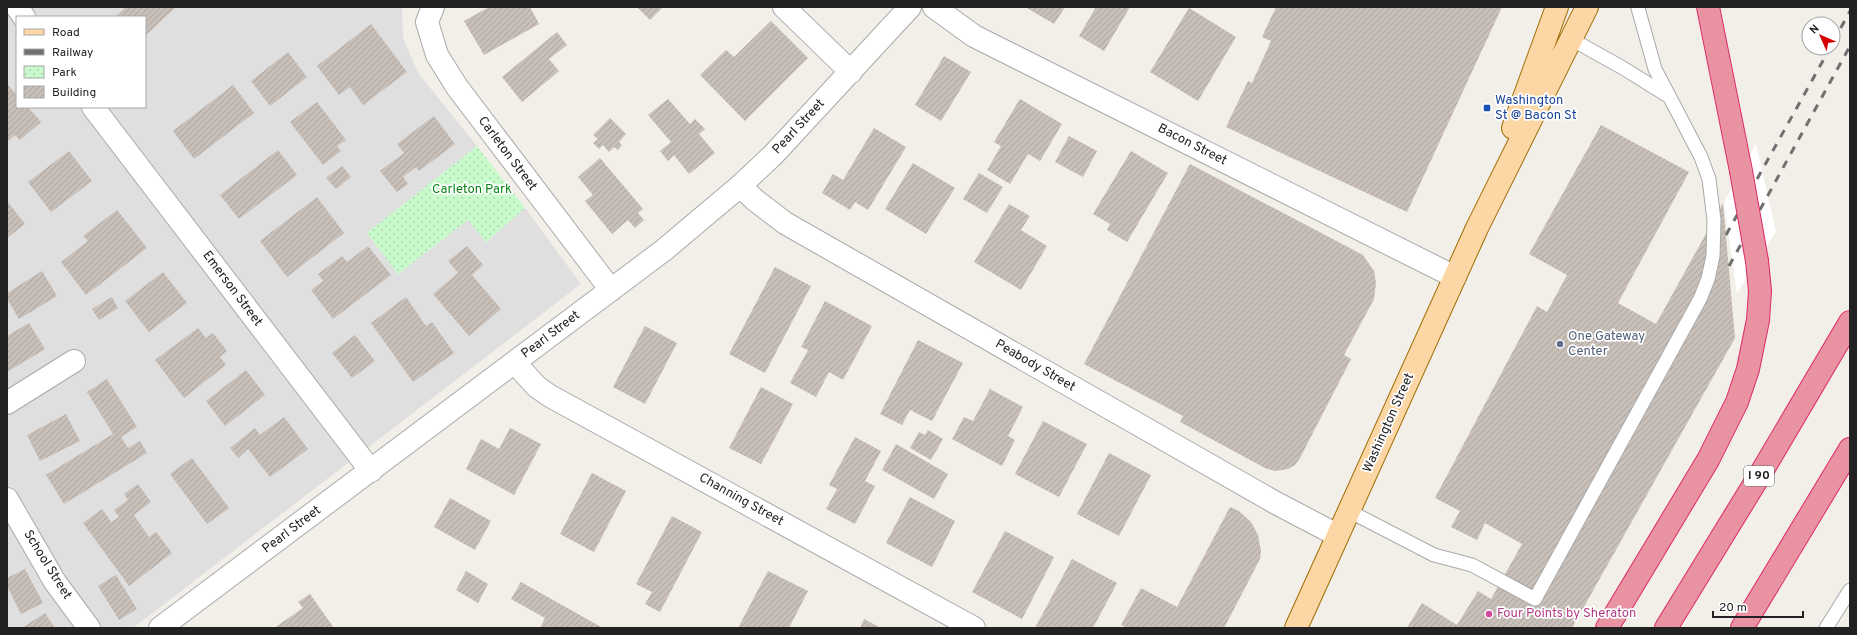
<svg xmlns="http://www.w3.org/2000/svg" width="1857" height="635" font-family="Overpass,sans-serif">
  <defs>
    <pattern id="park-dots" width="8" height="8" patternUnits="userSpaceOnUse"><rect width="8" height="8" fill="#c8facc"/><path d="M2 2h.1M6 6h.1" fill="none" stroke="#acd6af" stroke-width="1.8" stroke-linecap="round"/></pattern>
    <pattern id="building-hatch" width="6" height="6" patternUnits="userSpaceOnUse"><rect width="6" height="6" fill="#c7bfb8"/><path d="M-1 1l2-2M0 6l6-6M5 7l2-2" fill="none" stroke="#aba49e"/></pattern>
  </defs>
  <rect width="100%" height="100%" fill="#f2efe9"/>
  <path fill="#e0dfdf" fill-rule="evenodd" d="M7 7H402L403 37 418 73 477 146 368 233 398 274 468 220 486 242 525 208 581 284 133 628H7ZM17 17H145V107H17Z"/>
  <path fill="url(#park-dots)" d="M477 146 525 208 486 242 468 220 398 274 367 233Z"/>
  <path fill="#fff" d="M1756 144 1776 232 1737 293 1724 202Z"/>
  <path fill="url(#building-hatch)" d="M126 7H176L145 36V17H115Z
    M489 7H530L539 24 484 55 464 21Z
    M637 7H663L650 20Z
    M1025 7H1065L1054 24Z
    M1096 7H1130L1104 51 1079 36Z
    M1276 7H1502L1407 212 1226 127 1248 81 1252 83 1271 41 1262 37Z
    M1189 8 1236 37 1198 101 1150 72Z
    M771 21 808 58 745 121 700 75 726 50 734 57Z
    M371 24 407 72 363 105 350 87 339 95 317 66Z
    M557 32 567 45 549 59 559 71 522 102 502 77Z
    M288 52 307 77 270 106 251 81Z
    M944 56 971 72 941 121 915 105Z
    M7 84 17 95V107H28L41 122 20 140 15 135 7 142Z
    M233 85 254 113 194 159 173 131Z
    M668 99 690 124 695 119 705 129 699 134 715 153 689 174 674 155 668 161 660 151 671 142 648 115Z
    M1020 99 1062 124 1040 161 1028 154 1010 184 987 170 1001 146 994 142Z
    M317 102 346 140 337 146 341 151 323 165 290 122Z
    M434 116 455 144 419 171 416 167 403 177 408 184 397 192 380 171 404 153 397 144Z
    M610 118 626 134 619 142 622 145 618 150 614 147 609 152 603 145 599 149 593 143 598 139 593 135Z
    M1601 125 1689 172 1618 303 1656 324 1723 203 1735 338 1572 628H1407L1422 603 1457 625 1478 591 1491 599 1522 544 1485 523 1477 540 1451 527 1460 511 1435 498 1537 306 1547 312 1567 275 1529 254Z
    M874 128 906 147 868 210 855 202 850 210 822 193 833 174 843 180Z
    M1069 136 1097 151 1083 177 1055 162Z
    M278 150 297 175 239 219 220 195Z
    M69 151 92 181 51 212 28 182Z
    M1131 151 1168 173 1127 242 1107 230 1110 224 1093 214Z
    M600 158 643 209 638 213 644 220 635 228 628 220 612 234 585 201 593 195 578 177Z
    M913 163 955 188 926 234 885 209Z
    M1190 164 1363 255 1374 271 1376 283 1374 299 1344 355 1351 359 1300 458 1295 465 1288 469 1275 471 1265 468 1180 422 1183 416 1084 364Z
    M342 166 351 177 336 189 326 178Z
    M979 173 1003 187 987 213 963 199Z
    M317 197 344 233 287 277 260 241Z
    M7 201 25 224 7 238Z
    M1009 204 1030 216 1021 230 1047 246 1021 290 974 262Z
    M117 210 147 248 86 295 61 262 88 241 83 236Z
    M368 246 391 275 333 319 311 290 323 281 318 274 342 256 347 262Z
    M467 246 483 265 472 275 501 309 469 336 433 294 458 273 448 261Z
    M775 267 811 286 765 373 729 354Z
    M42 271 57 296 19 319 7 299V293Z
    M163 272 187 303 149 332 125 301Z
    M112 297 118 308 99 320 92 309Z
    M406 297 426 326 432 322 454 353 413 382 371 323Z
    M825 301 872 326 843 380 829 372 816 397 790 383 808 350 801 347Z
    M29 323 45 349 7 372V336Z
    M645 326 677 343 645 404 613 387Z
    M198 328 206 338 213 333 227 351 220 357 226 365 184 398 155 360Z
    M355 335 375 361 352 378 332 353Z
    M918 340 963 363 932 421 910 410 902 425 880 414Z
    M246 370 265 395 225 426 206 401Z
    M107 379 137 427 121 437 128 448 140 441 147 453 64 504 46 475 113 434 87 392Z
    M761 387 793 404 761 464 729 448Z
    M990 389 1023 407 1008 436 1015 440 1002 466 952 439 964 417 973 421Z
    M66 414 80 441 40 461 27 435Z
    M284 417 308 449 270 477 248 449 238 458 230 448 255 428 260 435Z
    M1043 421 1087 444 1059 497 1015 474Z
    M510 428 541 444 514 495 466 469 481 439 499 449Z
    M928 430 943 439 931 460 910 448 919 432 925 435Z
    M855 437 881 451 865 481 875 486 855 524 826 509 837 489 829 485Z
    M896 444 948 474 934 499 882 470Z
    M1109 453 1151 475 1119 536 1077 514Z
    M192 458 229 508 207 524 170 474Z
    M592 473 626 491 594 552 560 534Z
    M138 484 151 502 134 515 149 537 156 532 172 553 129 586 83 523 102 509 111 522 119 517 114 510 128 500 124 494Z
    M910 497 955 521 932 567 886 543Z
    M450 498 491 521 475 550 434 527Z
    M1230 507 1239 511 1251 522 1258 535 1261 551 1260 559 1224 628H1127L1121 625 1141 588 1177 607Z
    M672 516 702 532 660 612 645 604 652 592 636 584Z
    M1005 531 1054 557 1022 619 972 592Z
    M1072 559 1117 583 1093 628H1035Z
    M25 569 43 603 21 614 7 586V578Z
    M466 571 488 584 478 603 456 590Z
    M768 571 808 591 789 628H738Z
    M116 575 137 609 119 620 98 586Z
    M521 582 603 628H540L545 618 511 599Z
    M310 594 334 628H274L303 608 298 602Z
    M45 613 55 628H22Z
    M864 619 881 628H860Z"/>
  <g fill="none" stroke-linecap="round" stroke-linejoin="round">
    <g stroke="#a9a9a9" stroke-width="15">
      <path id="service" d="M1571 39 1623 68 1668 96
        M1349 511 1434 555 1472 565 1535 599 1700 299 1708 279 1713 256 1714 220 1709 179 1701 157 1655 69 1638 8
        M1826 628 1850 590"/>
    </g>
    <g stroke="#a9a9a9" stroke-width="24">
      <path id="minor" d="M17 7 24 17
        M433 7 427 22 437 55 457 87 611 290
        M784 7 851 72
        M934 7 974 36 1455 277
        M93 107 371 471
        M740 186 755 200 785 223 1276 503 1337 535
        M515 363 537 387 550 396 974 628
        M7 403 74 361
        M7 499 55 582 89 628"/>
    </g>
    <g stroke="#a9a9a9" stroke-width="24">
      <path id="tertiary" d="M160 628 664 250 740 186 773 155 910 7"/>
    </g>
    <g stroke="#a06b00" stroke-width="24">
      <path id="primary" d="M1513 128 1557 7
        M1296 628 1477 228 1587 7"/>
    </g>
    <g stroke="#dc2a67" stroke-width="24">
      <path id="motorway" d="M1708 7 1741 171
        M1607 628 1708 460 1737 402 1748 369 1758 320 1760 291 1757 261
        M1666 628 1761 473 1850 322
        M1742 628 1850 449"/>
    </g>
    <use href="#service" stroke="#fff" stroke-width="13"/>
    <use href="#minor" stroke="#fff" stroke-width="22"/>
    <use href="#tertiary" stroke="#fff" stroke-width="22"/>
    <use href="#primary" stroke="#fcd6a4" stroke-width="22"/>
    <use href="#motorway" stroke="#e892a2" stroke-width="22"/>
    <path stroke="#707070" stroke-width="3" stroke-dasharray="8 8" stroke-linecap="butt" d="M1833 42 1850 11
      M1726 235 1830 48
      M1729 266 1850 46"/>
    <g stroke="#dc2a67" stroke-width="24" stroke-linecap="butt">
      <path id="motorway-bridge" d="M1741 171 1757 261"/>
    </g>
    <use href="#motorway-bridge" stroke="#e892a2" stroke-width="22"/>
  </g>
  <rect fill="#1a4fb4" stroke="#fff" stroke-width="1.5" x="1483" y="104" width="8" height="8" rx="2"/>
  <circle fill="#5c6f8a" stroke="#fff" stroke-width="1.5" cx="1560" cy="344" r="4"/>
  <circle fill="#d1479c" stroke="#fff" stroke-width="1.5" cx="1489" cy="614" r="4"/>
  <g text-anchor="middle" dominant-baseline="central" stroke-width="3.5" stroke-linejoin="round" paint-order="stroke">
    <rect fill="#fff" stroke="#646464" stroke-width="1" x="1744" y="466" width="30" height="20" rx="3"/>
    <g font-size="12" font-weight="bold" fill="#222">
      <text x="1759" y="476">I 90</text>
    </g>
    <g font-size="13" fill="#164399" stroke="#fff" text-anchor="start">
      <text x="1495" y="101">Washington<tspan x="1495" dy="15">St @ Bacon St</tspan></text>
    </g>
    <g font-size="13" fill="#222" stroke="#fff">
      <text transform="translate(799 127) rotate(-47)">Pearl Street</text>
      <text transform="translate(1192 145) rotate(27)">Bacon Street</text>
      <text transform="translate(507 154) rotate(53)">Carleton Street</text>
      <text transform="translate(232 289) rotate(53)">Emerson Street</text>
      <text transform="translate(551 335) rotate(-37)">Pearl Street</text>
      <text transform="translate(1035 366) rotate(30)">Peabody Street</text>
      <text transform="translate(1389 423) rotate(-66)">Washington Street</text>
      <text transform="translate(741 500) rotate(29)">Channing Street</text>
      <text transform="translate(292 530) rotate(-37)">Pearl Street</text>
      <text transform="translate(47 565) rotate(58)">School Street</text>
    </g>
    <g font-size="13" fill="#0c8416" stroke="#fff">
      <text x="472" y="190">Carleton Park</text>
    </g>
    <g font-size="13" fill="#4e5e75" stroke="#fff" text-anchor="start">
      <text x="1568" y="337">One Gateway<tspan x="1568" dy="15">Center</tspan></text>
    </g>
    <g font-size="13" fill="#b23c85" stroke="#fff" text-anchor="start">
      <text x="1497" y="614">Four Points by Sheraton</text>
    </g>
  </g>
  <rect width="1857" height="635" fill="none" stroke="#222222" stroke-width="16"/>
  <rect x="16" y="16" width="130" height="92" fill="#ffffff" stroke="#a7a7a7"/>
  <rect x="24" y="29" width="20" height="6" fill="#fcd6a4" stroke="#a7a7a7"/>
  <text x="52" y="36" font-size="12" fill="#222222">Road</text>
  <rect x="24" y="49" width="20" height="6" fill="#707070" stroke="#a7a7a7"/>
  <text x="52" y="56" font-size="12" fill="#222222">Railway</text>
  <rect x="24" y="66" width="20" height="12" fill="url(#park-dots)" stroke="#a7a7a7"/>
  <text x="52" y="76" font-size="12" fill="#222222">Park</text>
  <rect x="24" y="86" width="20" height="12" fill="url(#building-hatch)" stroke="#a7a7a7"/>
  <text x="52" y="96" font-size="12" fill="#222222">Building</text>
  <g transform="translate(1821 36) rotate(315)"><circle r="19" fill="#ffffff" stroke="#a7a7a7"/>
  <path d="M0-3L7 15L0 10L-7 15Z" fill="#d40000"/>
  <text y="-6" font-size="11" font-weight="bold" text-anchor="middle" fill="#222222">N</text>
  </g>
  <path d="M1713 611v6h90v-6" fill="none" stroke="#222222" stroke-width="2"/>
  <text x="1719" y="611" font-size="12" fill="#222222" stroke="#ffffff" stroke-width="3" paint-order="stroke">20 m</text>
</svg>
